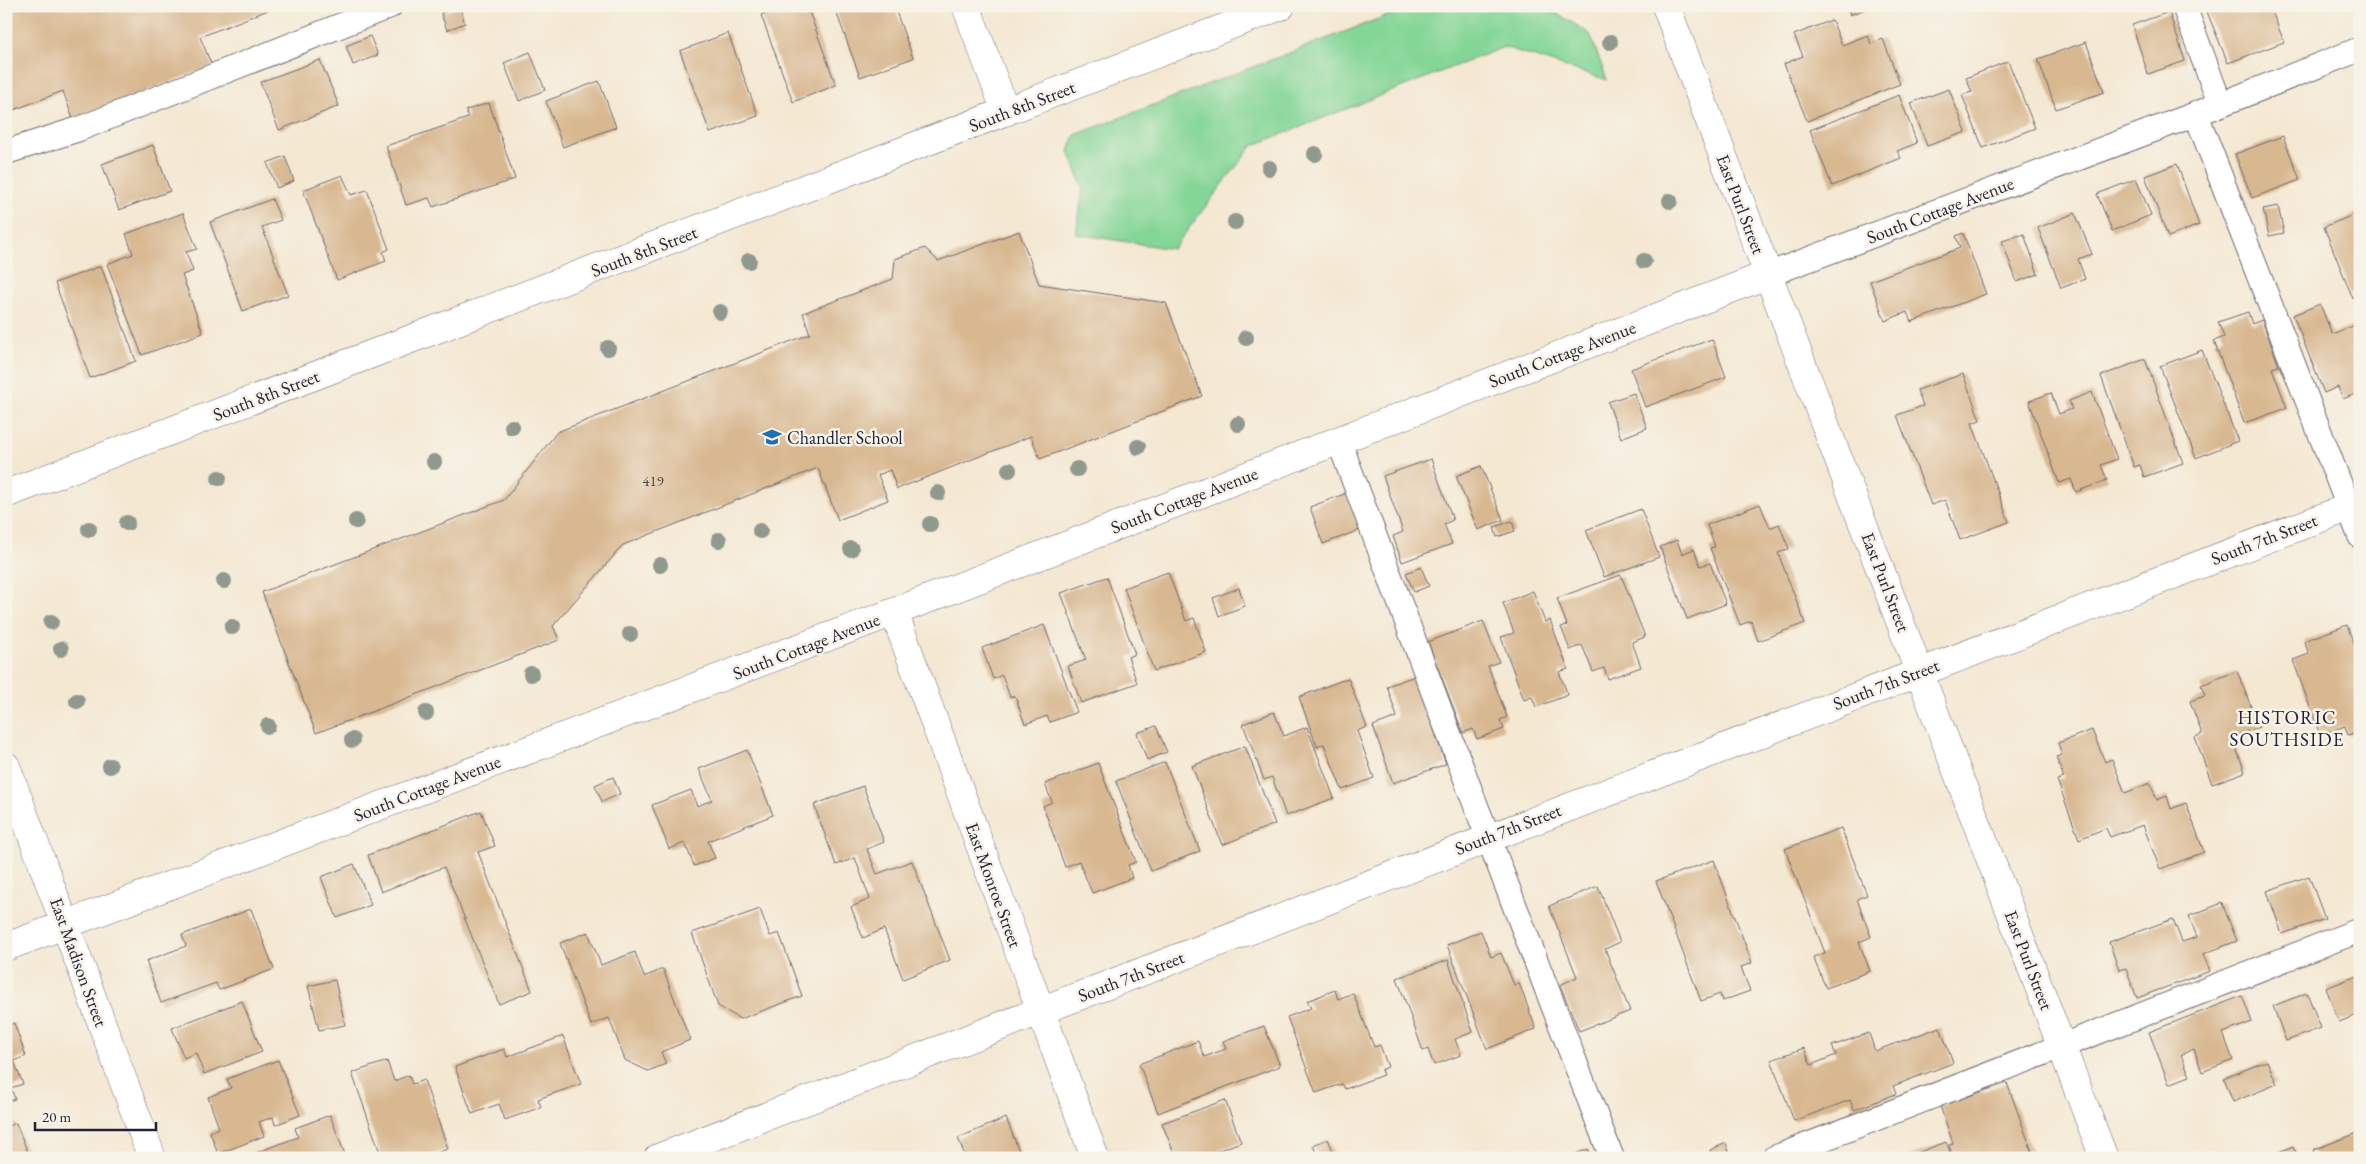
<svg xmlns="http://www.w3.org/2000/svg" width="2366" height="1164" font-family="'EB Garamond',serif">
  <rect width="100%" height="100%" fill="#f7f3e8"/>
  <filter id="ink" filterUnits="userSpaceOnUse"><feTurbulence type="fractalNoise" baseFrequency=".02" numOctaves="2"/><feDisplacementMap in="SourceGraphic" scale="10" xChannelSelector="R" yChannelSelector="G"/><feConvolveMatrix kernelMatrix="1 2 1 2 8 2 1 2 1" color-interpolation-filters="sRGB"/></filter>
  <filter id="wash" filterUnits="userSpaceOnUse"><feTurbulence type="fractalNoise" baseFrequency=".0096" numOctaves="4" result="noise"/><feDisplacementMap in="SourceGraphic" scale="20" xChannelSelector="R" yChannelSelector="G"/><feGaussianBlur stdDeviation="1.12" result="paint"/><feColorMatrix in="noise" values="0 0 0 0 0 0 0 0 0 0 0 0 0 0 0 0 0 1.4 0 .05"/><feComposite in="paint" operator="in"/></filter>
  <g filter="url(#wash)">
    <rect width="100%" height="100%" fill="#f4e8d3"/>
    <path fill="#84d696" stroke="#537c68" d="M1412 6H1546L1590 34 1607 80 1504 47 1252 146 1173 249 1076 234 1083 189 1069 151 1075 135Z"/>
    <g id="blocks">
      <path fill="#d8b891" d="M6 6H278L200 37 212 66 73 119 63 91 6 113Z
        M459 6 465 23 447 30 441 13Z
        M784 6H807L836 85 793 102 761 15Z
        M834 6H894L913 58 860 77Z
        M1847 6H1873L1850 15Z
        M2222 6H2270L2284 42 2228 63 2207 12Z
        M2169 12 2185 61 2148 74 2132 25Z
        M1832 20 1842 45 1868 35 1871 44 1883 39 1900 84 1807 121 1784 64 1803 56 1794 35Z
        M728 33 758 116 710 133 680 51Z
        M370 36 378 55 353 65 346 46Z
        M2086 42 2104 92 2056 109 2038 59Z
        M530 52 545 90 519 101 504 63Z
        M320 60 339 106 279 130 260 82Z
        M2008 61 2035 128 1983 148 1962 95 1972 92 1966 78Z
        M599 81 616 127 563 147 546 101Z
        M1949 89 1966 132 1927 146 1911 103Z
        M1899 95 1917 143 1897 151 1901 158 1832 186 1810 130Z
        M489 103 515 179 433 207 429 198 406 205 386 146 468 118 466 110Z
        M2283 136 2300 180 2252 198 2235 154Z
        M153 145 170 191 119 210 102 164Z
        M285 156 294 181 277 188 267 163Z
        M2177 164 2199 225 2168 237 2145 176Z
        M342 175 351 195 367 190 389 249 383 252 386 261 337 280 303 190Z
        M2136 179 2151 215 2112 231 2097 194Z
        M272 199 281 220 262 227 288 295 243 311 210 222Z
        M2278 206 2284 233 2269 236 2263 209Z
        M2360 212V316L2324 227Z
        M183 213 197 249 186 252 193 271 182 275 203 333 142 355 107 264 133 254 126 234Z
        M2075 213 2092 254 2078 259 2085 279 2061 288 2038 228Z
        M1019 231 1039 284 1166 303 1202 396 1040 459 1031 436 897 489 890 470 878 475 888 500 838 520 818 468 623 545 553 626 559 640 316 733 262 592 504 500 557 432 810 334 803 313 893 279 895 259 925 248 938 261Z
        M1963 233 1986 294 1911 322 1907 312 1885 321 1870 281 1960 248 1956 236Z
        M2024 234 2038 274 2017 282 2002 241Z
        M101 266 136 361 90 378 55 283Z
        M2320 304 2332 334 2358 324 2360 327V392L2343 399 2338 387 2324 393 2293 315Z
        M2248 312 2252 324 2262 320 2279 366 2272 368 2287 408 2244 423 2214 341 2224 337 2218 322Z
        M1712 339 1726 377 1645 407 1631 369Z
        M2202 350 2238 441 2196 458 2160 366Z
        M2145 359 2183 463 2144 477 2140 465 2134 467 2101 376Z
        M1963 374 1980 420 1972 423 2009 522 1960 540 1945 500 1931 505 1897 415 1923 406 1917 390Z
        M2092 392 2117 459 2101 465 2107 480 2076 492 2071 479 2059 483 2029 401 2051 393 2059 414 2072 409 2069 401Z
        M1634 393 1647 428 1621 438 1608 402Z
        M1431 459 1453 520 1444 524 1452 544 1402 562 1393 536 1403 532 1383 476Z
        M1481 466 1503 520 1478 530 1456 476Z
        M1347 493 1360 530 1323 544 1310 507Z
        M1760 504 1770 528 1779 524 1789 549 1778 553 1805 623 1758 641 1751 621 1740 625 1710 548 1715 547 1707 525Z
        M1641 509 1659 557 1604 577 1586 530Z
        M1512 521 1515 531 1497 537 1494 527Z
        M1677 540 1682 554 1694 549 1700 566 1710 563 1726 604 1687 619 1660 547Z
        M1421 567 1429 586 1414 592 1406 573Z
        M1168 572 1186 621 1194 618 1206 652 1154 671 1124 588Z
        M1621 575 1645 637 1632 642 1641 667 1608 679 1604 668 1593 672 1582 645 1570 650 1561 627 1567 625 1557 598Z
        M1107 577 1135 654 1128 657 1137 683 1081 703 1068 666 1086 660 1061 593Z
        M1239 588 1245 606 1219 616 1213 598Z
        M1533 591 1545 622 1550 620 1568 669 1559 672 1568 695 1536 707 1532 697 1524 700 1501 637 1514 633 1503 603Z
        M1483 621 1499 662 1488 666 1507 717 1500 720 1504 729 1477 739 1473 729 1463 733 1428 642Z
        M1044 625 1077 712 1050 722 1047 716 1025 724 1015 696 1010 697 1002 675 993 679 982 648Z
        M2347 625 2360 661V731L2348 735 2345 726 2320 735 2293 660 2309 654 2304 641Z
        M2237 671 2259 727 2232 737 2245 772 2212 784 2195 737 2202 734 2190 701 2205 696 2201 685Z
        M1415 676 1446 764 1393 783 1373 726 1397 717 1387 686Z
        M1348 678 1367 727 1357 731 1374 778 1342 790 1324 744 1317 747 1299 697Z
        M1274 712 1284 736 1307 727 1334 798 1286 816 1272 777 1264 780 1243 724Z
        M1156 726 1167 752 1147 760 1137 733Z
        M2092 730 2105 762 2112 759 2125 793 2150 783 2157 800 2167 796 2171 809 2186 803 2204 852 2160 869 2143 825 2110 837 2106 828 2079 839 2057 780 2064 778 2056 757 2062 755 2058 743Z
        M1245 746 1275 824 1222 845 1192 766Z
        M747 750 773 815 708 841 715 858 694 866 685 843 669 849 652 805 691 790 697 806 712 800 699 769Z
        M1165 762 1200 851 1151 871 1116 781Z
        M1098 763 1136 862 1128 865 1132 878 1092 893 1079 861 1065 867 1043 806 1052 802 1045 784Z
        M613 777 620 794 602 802 595 785Z
        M863 786 884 842 867 849 877 874 912 861 950 960 903 979 884 929 863 938 851 907 870 899 855 858 836 865 814 805Z
        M481 811 495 846 478 852 532 991 499 1004 444 867 381 892 368 855Z
        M1841 828 1867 895 1857 899 1871 937 1859 942 1870 971 1826 988 1813 957 1825 953 1785 849Z
        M1714 860 1752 963 1741 967 1750 991 1722 1001 1720 994 1701 1001 1656 881Z
        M354 864 371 905 337 918 321 877Z
        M2309 876 2325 919 2282 934 2267 891Z
        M1598 886 1620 942 1605 949 1630 1011 1579 1031 1560 985 1577 977 1549 906Z
        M2222 903 2237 941 2203 954 2210 971 2137 998 2126 968 2119 970 2109 942 2173 919 2182 942 2197 937 2189 916Z
        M251 909 274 969 219 990 216 983 161 1003 146 961 186 946 182 935Z
        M760 909 770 936 779 933 802 996 740 1019 718 1006 692 933Z
        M1481 931 1491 957 1501 953 1514 985 1519 983 1536 1029 1487 1049 1447 945Z
        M588 932 601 965 635 952 644 977 663 969 690 1040 661 1052 666 1064 648 1071 625 1060 609 1018 591 1025 560 943Z
        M1448 960 1473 1032 1455 1039 1461 1055 1434 1065 1428 1049 1423 1051 1397 978Z
        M2357 976 2360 984V1014L2339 1022 2326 988Z
        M335 980 345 1025 319 1030 308 986Z
        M1335 990 1338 999 1353 993 1374 1047 1380 1045 1388 1067 1381 1070 1383 1075 1345 1089 1342 1084 1316 1093 1287 1017 1311 1008 1307 1001Z
        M2307 993 2321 1028 2286 1041 2273 1006Z
        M2242 996 2252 1022 2223 1033 2233 1060 2202 1072 2194 1049 2181 1055 2190 1076 2169 1084 2149 1032Z
        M242 1001 262 1052 204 1074 196 1053 184 1058 172 1028Z
        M14 1023 26 1056 14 1061 23 1084 11 1088 15 1099 6 1102V1026Z
        M1264 1026 1280 1066 1158 1113 1139 1064 1198 1041 1204 1057 1226 1049 1223 1041Z
        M1940 1027 1953 1063 1893 1086 1896 1094 1854 1110 1850 1100 1794 1121 1771 1060 1804 1048 1811 1065 1836 1055 1832 1046 1869 1033 1875 1051Z
        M563 1036 581 1084 538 1099 541 1107 505 1120 499 1104 472 1114 455 1067 504 1049 507 1057Z
        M278 1060 300 1115 275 1125 273 1117 259 1122 264 1136 218 1154 210 1132 219 1128 208 1097 231 1088 227 1079Z
        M387 1061 394 1081 409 1075 412 1084 424 1080 448 1149 423 1158H382L352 1073Z
        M2267 1061 2277 1084 2233 1102 2224 1078Z
        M2007 1083 2033 1154 2021 1158H1953L1949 1145 1953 1143 1940 1106Z
        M1225 1100 1241 1142 1198 1158H1176L1162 1123Z
        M330 1115 346 1157 257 1158 255 1153 298 1137 295 1128Z
        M1006 1118 1021 1156 1015 1158H966L958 1138Z
        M16 1123 30 1158H6V1127Z
        M2360 1132V1158H2316L2313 1150Z
        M1328 1139 1335 1156 1318 1158 1313 1145Z
        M1946 1142 1952 1158H1909V1156Z
        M1726 1143 1731 1158H1713L1710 1150Z
        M2293 1146 2298 1158H2263Z
        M1588 1149 1592 1158H1565Z"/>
    </g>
  </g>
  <g filter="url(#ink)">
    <use href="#blocks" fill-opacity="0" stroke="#6c6770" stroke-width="1"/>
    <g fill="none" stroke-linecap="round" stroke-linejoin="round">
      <g stroke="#6c6770" stroke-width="26">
        <path id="service" d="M2184 6 2220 104
          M2196 114 2360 536
          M6 152 79 129 390 6
          M1767 275 2196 114 2360 49
          M1339 441 1473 798 1612 1158
          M1774 1158 2360 930"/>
      </g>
      <g stroke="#6c6770" stroke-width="29">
        <path id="minor" d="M966 6 1006 112
          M1666 6 2104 1158
          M6 494 1281 6
          M894 612 1095 1158
          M6 947 894 612 1767 275
          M658 1158 2360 503"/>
      </g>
      <g stroke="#6c6770" stroke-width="29">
        <path id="secondary" d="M6 766 152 1158"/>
      </g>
      <use href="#service" stroke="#fff" stroke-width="24"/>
      <use href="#minor" stroke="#fff" stroke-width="28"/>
      <use href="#secondary" stroke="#fff" stroke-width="28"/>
    </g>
    <g fill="#90998e">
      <circle cx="1610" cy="42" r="8"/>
      <circle cx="1315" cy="154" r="8"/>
      <circle cx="1269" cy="168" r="8"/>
      <circle cx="1670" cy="201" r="8"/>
      <circle cx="1235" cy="222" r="8"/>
      <circle cx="749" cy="261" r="8"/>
      <circle cx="1644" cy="261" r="8"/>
      <circle cx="720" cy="312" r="8"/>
      <circle cx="1246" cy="338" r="8"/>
      <circle cx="608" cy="348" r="8"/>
      <circle cx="1238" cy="424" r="8"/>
      <circle cx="512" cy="427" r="8"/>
      <circle cx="1138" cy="447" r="8"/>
      <circle cx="434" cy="462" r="8"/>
      <circle cx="1077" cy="469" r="8"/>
      <circle cx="1009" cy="470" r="8"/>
      <circle cx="219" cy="478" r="8"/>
      <circle cx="938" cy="493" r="8"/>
      <circle cx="356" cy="521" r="8"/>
      <circle cx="127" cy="523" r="8"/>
      <circle cx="930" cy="524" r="8"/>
      <circle cx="89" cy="529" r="8"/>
      <circle cx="760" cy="531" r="8"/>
      <circle cx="719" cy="540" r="8"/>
      <circle cx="851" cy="549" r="8"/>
      <circle cx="660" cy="565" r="8"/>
      <circle cx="224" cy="581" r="8"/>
      <circle cx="51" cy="622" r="8"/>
      <circle cx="232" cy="627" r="8"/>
      <circle cx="630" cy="634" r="8"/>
      <circle cx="61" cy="649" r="8"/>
      <circle cx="531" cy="674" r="8"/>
      <circle cx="77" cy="701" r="8"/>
      <circle cx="426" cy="713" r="8"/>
      <circle cx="268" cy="726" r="8"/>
      <circle cx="352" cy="740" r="8"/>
      <circle cx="110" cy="766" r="8"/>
    </g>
  </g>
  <defs>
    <g id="school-bare" transform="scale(1.5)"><path d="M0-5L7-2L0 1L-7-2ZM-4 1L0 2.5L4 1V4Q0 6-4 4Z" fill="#1f6fb2" stroke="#f7f3e8" stroke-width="2.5" paint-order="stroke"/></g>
  </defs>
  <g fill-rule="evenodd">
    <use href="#school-bare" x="772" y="437"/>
  </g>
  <g text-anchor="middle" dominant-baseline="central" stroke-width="5" stroke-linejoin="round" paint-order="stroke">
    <g font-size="15" fill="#504850">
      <text x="653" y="480">419</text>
    </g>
    <g font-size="18" fill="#22223b" stroke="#f7f3e8">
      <text transform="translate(1022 106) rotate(-21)">South 8th Street</text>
      <text transform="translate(1741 204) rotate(69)">East Purl Street</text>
      <text transform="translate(1940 210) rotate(-21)">South Cottage Avenue</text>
      <text transform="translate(644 251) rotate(-21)">South 8th Street</text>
      <text transform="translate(1562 354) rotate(-21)">South Cottage Avenue</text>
      <text transform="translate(266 395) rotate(-21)">South 8th Street</text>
      <text transform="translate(1184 500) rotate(-21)">South Cottage Avenue</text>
      <text transform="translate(2264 539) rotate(-21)">South 7th Street</text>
      <text transform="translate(1886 582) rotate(69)">East Purl Street</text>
      <text transform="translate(806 646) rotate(-21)">South Cottage Avenue</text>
      <text transform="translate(1886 684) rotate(-21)">South 7th Street</text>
      <text transform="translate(427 788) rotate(-21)">South Cottage Avenue</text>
      <text transform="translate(1508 829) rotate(-21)">South 7th Street</text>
      <text transform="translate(994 885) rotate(70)">East Monroe Street</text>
      <text transform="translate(2029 960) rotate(69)">East Purl Street</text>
      <text transform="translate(79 962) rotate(70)">East Madison Street</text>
      <text transform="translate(1131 976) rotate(-21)">South 7th Street</text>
    </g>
    <g font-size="18" fill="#22223b" stroke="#f7f3e8" text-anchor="start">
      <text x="787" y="437">Chandler School</text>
    </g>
    <g font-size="19" letter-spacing="1" fill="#22223b" stroke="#f7f3e8">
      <text x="2287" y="717">HISTORIC<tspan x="2287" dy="22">SOUTHSIDE</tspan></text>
    </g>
  </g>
  <rect width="2366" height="1164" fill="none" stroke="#f7f3e8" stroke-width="25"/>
  <path d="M35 1122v8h121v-8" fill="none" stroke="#22223b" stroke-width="2.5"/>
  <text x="42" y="1122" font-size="15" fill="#22223b" stroke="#f7f3e8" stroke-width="4" paint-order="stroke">20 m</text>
</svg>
